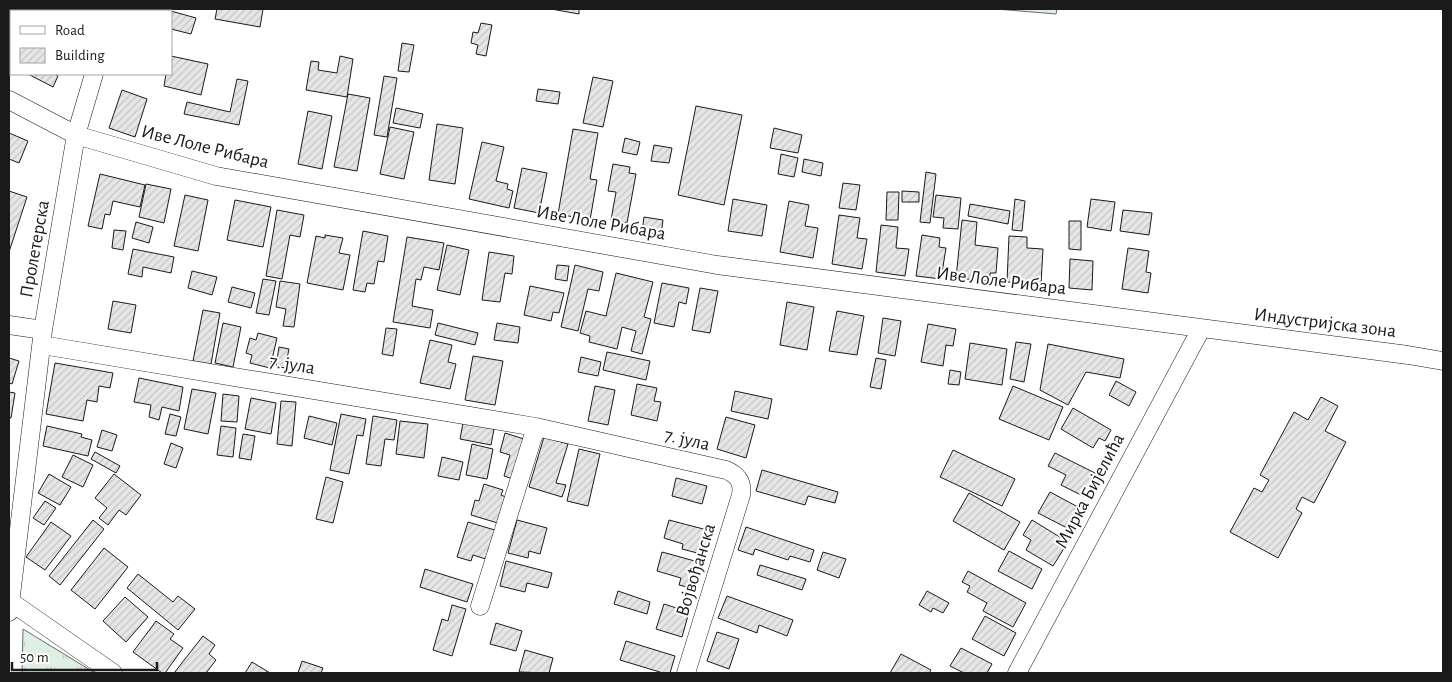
<svg xmlns="http://www.w3.org/2000/svg" width="1452" height="682" font-family="'Alegreya Sans',sans-serif">
  <defs>
    <pattern id="grass-tufts" width="24" height="20" patternUnits="userSpaceOnUse" patternTransform="scale(1.25)"><rect width="24" height="20" fill="#e0efe3"/><path d="M3 7l-1-3M5 7V3M7 7l1-3M15 17l-1-3M17 17v-4M19 17l1-3" fill="none" stroke="#c0ccc2"/></pattern>
    <pattern id="forest-firs" width="22" height="20" patternUnits="userSpaceOnUse" patternTransform="scale(1.25)"><rect width="22" height="20" fill="#e0efe3"/><path d="M5 1l3.5 6h-7zM16 11l3.5 6h-7z" fill="#c0ccc2"/></pattern>
    <pattern id="building-hatch" width="6" height="6" patternUnits="userSpaceOnUse" patternTransform="scale(1.25)"><rect width="6" height="6" fill="#e6e6e6"/><path d="M-1 1l2-2M0 6l6-6M5 7l2-2" fill="none" stroke="#c5c5c5"/></pattern>
  </defs>
  <rect width="100%" height="100%" fill="#fff"/>
  <path fill="url(#grass-tufts)" stroke="#6a6a6a" d="M23 629 95 673H22Z"/>
  <path fill="url(#forest-firs)" stroke="#6a6a6a" d="M996 9H1057L1056 14Z"/>
  <path fill="url(#building-hatch)" stroke="#1a1a1a" d="M9 9H19L18 11H11V65L9 64Z
    M147 9H162L171 11H146Z
    M217 9H263L260 27 215 19Z
    M551 9H579V14Z
    M171 11 196 18 191 34 171 29Z
    M481 23 492 25 486 56 476 54 478 45 471 43 473 32 478 33Z
    M402 43 414 45 409 72 398 71Z
    M171 56 208 64 201 95 164 86 166 74H171Z
    M340 56 353 59 347 97 306 90 311 61 319 62 318 70 337 73Z
    M28 74H54L58 76 53 87Z
    M384 76 397 78 387 137 374 135Z
    M593 77 613 81 603 127 583 123Z
    M237 79 248 81 239 125 184 114 187 102 230 112Z
    M538 89 560 92 558 104 536 101Z
    M122 90 147 99 135 137 109 128Z
    M348 94 370 98 357 171 334 167Z
    M696 106 742 115 724 205 678 195Z
    M396 108 423 114 420 128 393 123Z
    M308 111 332 116 322 169 298 164Z
    M437 124 463 128 455 184 429 180Z
    M390 127 414 132 404 179 380 174Z
    M774 128 802 135 798 153 770 148Z
    M573 129 598 133 590 179 597 180 590 220 558 214Z
    M9 133 28 141 19 163 9 159Z
    M625 138 640 142 637 155 622 152Z
    M482 142 504 147 496 181 508 184 507 189 513 191 509 208 469 199Z
    M654 145 672 148 669 163 651 161Z
    M781 154 798 158 794 177 778 174Z
    M804 159 823 163 821 176 802 172Z
    M613 164 630 167 629 173 636 174 627 223 611 220 616 192 608 191Z
    M522 168 547 173 539 213 514 208Z
    M926 172 936 174 930 223 920 222Z
    M100 174 145 185 140 207 113 201 110 215 105 214 102 229 88 226Z
    M843 183 860 185 856 210 839 208Z
    M146 184 171 189 164 223 139 217Z
    M9 191 27 197 9 252Z
    M902 191 919 192V202H902Z
    M887 192H899L898 220H886Z
    M185 195 208 200 198 251 174 246Z
    M936 195 961 198 958 229 943 228 944 218 933 217Z
    M733 199 767 205 762 236 728 231Z
    M1015 199 1025 201 1022 231 1012 230Z
    M1091 199 1115 202 1111 231 1087 227Z
    M235 200 271 207 263 247 227 240Z
    M789 201 809 205 805 226 818 228 813 258 780 252Z
    M970 204 1010 211 1008 224 968 216Z
    M277 210 304 215 300 237 290 235 282 279 266 276Z
    M1123 210 1152 213 1149 235 1120 231Z
    M839 215 860 218 857 238 867 239 862 269 832 264Z
    M644 217 663 220 661 235 642 232Z
    M962 220 977 222 975 245 998 248 996 273H990V281L956 278Z
    M1069 221H1081V250L1069 249Z
    M136 222 153 227 149 243 132 238Z
    M881 225 898 227 896 248 909 249 905 276 876 272Z
    M114 230 126 231 123 250 112 248Z
    M363 231 388 236 384 262 378 261 374 284 367 283 365 292 353 290Z
    M325 235 343 238 339 253 350 255 343 290 307 283 316 236 325 238Z
    M922 235 940 238 939 247 946 248 941 279 916 276Z
    M1009 236 1027 237V248L1043 249 1041 284 1007 282Z
    M407 237 444 243 439 270 424 267 421 280 416 279 412 306 433 310 430 328 393 322Z
    M447 245 469 250 460 295 437 290Z
    M1128 248 1149 251 1146 272 1151 273 1148 293 1122 289Z
    M133 249 174 257 171 273 143 267 142 277 128 274Z
    M489 252 514 256 512 274 505 273 500 302 482 300Z
    M1070 259 1093 261 1092 290 1069 288Z
    M557 265 569 266 567 281 555 279Z
    M575 265 603 272 599 291 588 289 578 331 561 327Z
    M192 271 217 277 212 295 188 288Z
    M616 273 653 282 644 317 651 319 642 354 631 351 636 331 622 327 617 349 589 342 590 336 580 333 586 311 606 316Z
    M263 279 276 281 269 315 256 313Z
    M280 281 300 284 294 327 283 326 286 309 276 307Z
    M662 283 689 288 686 304 679 302 674 327 654 323Z
    M530 286 564 293 559 313 553 312 551 321 524 315Z
    M232 287 255 293 251 308 228 302Z
    M700 288 718 291 710 333 692 330Z
    M113 301 136 305 131 333 108 329Z
    M787 302 814 307 807 350 780 345Z
    M203 310 220 313 211 364 193 361Z
    M837 311 864 316 857 355 829 351Z
    M883 318 901 321 895 356 878 353Z
    M223 323 241 327 233 367 215 363Z
    M438 323 478 333 475 345 435 335Z
    M497 323 520 327 518 343 494 340Z
    M928 324 956 329 953 346 946 345 943 366 921 362Z
    M386 328 397 329 393 356 382 354Z
    M258 333 277 338 270 368 250 363 252 355 246 353 250 338 256 340Z
    M430 340 452 345 448 362 456 364 450 389 420 383Z
    M1016 342 1031 344 1024 382 1010 379Z
    M970 343 1007 349 1002 385 965 379Z
    M1048 344 1124 359 1120 378 1086 372 1068 405 1040 390Z
    M279 347 289 349 285 368 276 366Z
    M607 352 650 361 646 380 603 370Z
    M473 356 503 361 495 405 465 400Z
    M581 357 601 362 598 376 578 372Z
    M9 358 19 361 12 384 9 383Z
    M876 358 886 360 881 389 870 387Z
    M55 363 113 373 110 388 99 386 97 402 87 400 83 421 46 414Z
    M950 370 961 372 959 385 948 384Z
    M139 378 183 387 179 411 162 407 159 420 149 417 151 405 134 402Z
    M1116 381 1136 392 1129 406 1109 395Z
    M637 384 657 388 654 401 661 402 657 421 631 415Z
    M595 386 615 390 608 425 588 421Z
    M1013 386 1063 407 1049 440 999 419Z
    M192 389 216 393 208 434 184 429Z
    M735 391 772 399 768 419 731 411Z
    M9 392 15 393 11 418H9Z
    M223 394 239 396 237 422 221 421Z
    M1321 397 1338 406 1325 431 1346 442 1314 503 1302 497 1296 509 1302 513 1278 558 1230 532 1254 488 1262 492 1269 480 1260 475 1294 412 1308 420Z
    M251 398 276 403 271 434 245 429Z
    M281 401 296 402 292 446 277 444Z
    M1073 408 1111 430 1105 441 1099 438 1093 448 1061 429Z
    M170 414 181 417 176 436 165 434Z
    M341 414 366 419 363 436 357 435 349 474 330 470Z
    M309 416 337 423 332 445 304 438Z
    M373 416 397 420 394 440 385 439 381 466 366 464Z
    M726 417 755 425 746 458 717 449Z
    M400 421 428 424 424 458 396 454Z
    M463 423 494 429 491 445 460 439Z
    M47 426 82 434 81 437 92 440 88 456 43 446Z
    M221 426 236 428 233 457 217 455Z
    M102 430 117 435 112 451 97 447Z
    M505 433 524 439 513 479 504 476 510 455 500 452Z
    M243 434 255 436 251 460 239 458Z
    M544 437 568 444 556 483 566 485 562 497 529 487Z
    M171 443 183 448 176 468 164 464Z
    M472 444 493 449 487 479 466 475Z
    M579 449 600 454 588 506 567 501Z
    M953 450 1015 479 1002 506 940 477Z
    M95 452 120 466 116 473 91 459Z
    M1055 453 1097 474 1085 497 1061 485 1066 475 1048 466Z
    M73 455 93 465 83 487 62 477Z
    M442 457 463 462 459 480 438 476Z
    M762 470 838 492 835 503 808 496 805 505 756 491Z
    M49 474 71 487 60 505 38 493Z
    M114 474 141 495 126 515 119 510 108 525 99 518 107 508 95 498Z
    M326 477 343 482 333 523 316 519Z
    M676 478 707 486 702 504 672 496Z
    M484 484 503 490 501 495 508 498 501 524 471 515 475 500 479 501Z
    M1050 492 1078 507 1067 528 1038 513Z
    M969 493 1020 522 1004 550 953 521Z
    M45 501 56 508 44 525 33 518Z
    M93 520 104 529 60 585 49 576Z
    M517 520 547 528 540 554 529 551 528 558 508 553Z
    M669 520 711 531 705 555 682 549 683 544 664 538Z
    M1032 520 1068 542 1053 566 1026 550 1031 540 1023 535Z
    M51 522 71 536 45 570 26 557Z
    M468 522 498 531 489 560 473 555 471 561 457 557Z
    M746 527 814 550 810 562 790 556 788 560 755 549 753 555 738 550Z
    M104 548 128 567 95 609 71 590Z
    M1009 551 1042 569 1032 589 998 571Z
    M662 552 702 563 695 589 679 585 681 578 657 571Z
    M823 552 846 559 839 578 817 570Z
    M506 561 552 573 548 588 527 583 525 592 500 586Z
    M760 565 806 579 802 590 757 575Z
    M425 569 473 584 467 602 420 587Z
    M968 571 1026 603 1013 627 983 611 987 603 967 592 970 586 962 582Z
    M138 574 173 602 178 596 195 609 178 630 127 588Z
    M618 591 650 602 647 614 614 604Z
    M927 591 949 603 943 613 933 608 931 612 919 605Z
    M727 596 793 620 787 636 759 625 757 633 718 618Z
    M125 597 148 617 126 642 103 621Z
    M664 604 689 612 682 637 656 629Z
    M452 605 466 609 452 656 433 650 442 619 448 621Z
    M985 616 1016 633 1004 656 972 639Z
    M156 621 174 634 170 639 183 648 165 673H162L133 652Z
    M496 623 522 631 516 651 490 644Z
    M717 632 739 639 729 669 707 661Z
    M203 636 215 645 209 654 216 660 206 673H174Z
    M626 641 675 656 670 673H663L620 660Z
    M961 648 992 664 987 673H964L950 666Z
    M525 650 553 658 549 673 519 672Z
    M901 654 931 670 929 673H890Z
    M302 661 323 668 321 673H298Z
    M252 662 270 673H245Z"/>
  <g fill="none" stroke-linecap="round" stroke-linejoin="round">
    <g stroke="#1a1a1a" stroke-width="19">
      <path id="street" d="M113 11V9
        M9 100 76 135 216 176 717 265 1408 355 1443 361
        M9 325 43 330
        M42 345 536 427 726 470C738 475 743 482 741 495L686 673
        M11 602 113 673
        M480 606 536 427
        M9 612 43 330 76 135 94 74
        M1017 673 1201 329"/>
    </g>
    <use href="#street" stroke="#fff" stroke-width="18"/>
  </g>
  <g text-anchor="middle" dominant-baseline="central" stroke-width="4" stroke-linejoin="round" paint-order="stroke">
    <g font-size="19" fill="#1a1a1a" stroke="#fff">
      <text transform="translate(205 147) rotate(14)">Иве Лоле Рибара</text>
      <text transform="translate(601 223) rotate(10)">Иве Лоле Рибара</text>
      <text transform="translate(35 249) rotate(-80)">Пролетерска</text>
      <text transform="translate(1001 281) rotate(7)">Иве Лоле Рибара</text>
      <text transform="translate(1325 323) rotate(7)">Индустријска зона</text>
      <text transform="translate(292 365) rotate(9)">7. јула</text>
      <text transform="translate(687 440) rotate(13)">7. јула</text>
      <text transform="translate(1090 491) rotate(-62)">Мирка Бијелића</text>
      <text transform="translate(696 570) rotate(-73)">Војвођанска</text>
    </g>
  </g>
  <rect width="1452" height="682" fill="none" stroke="#1a1a1a" stroke-width="20"/>
  <rect x="10" y="10" width="162" height="65" fill="#ffffff" stroke="#a3a3a3"/>
  <rect x="20" y="26" width="25" height="8" fill="#ffffff" stroke="#a3a3a3"/>
  <text x="55" y="35" font-size="15" fill="#1a1a1a">Road</text>
  <rect x="20" y="48" width="25" height="15" fill="url(#building-hatch)" stroke="#a3a3a3"/>
  <text x="55" y="60" font-size="15" fill="#1a1a1a">Building</text>
  <path d="M12 662v8h145v-8" fill="none" stroke="#1a1a1a" stroke-width="2.5"/>
  <text x="20" y="662" font-size="15" fill="#1a1a1a" stroke="#ffffff" stroke-width="4" paint-order="stroke">50 m</text>
</svg>
